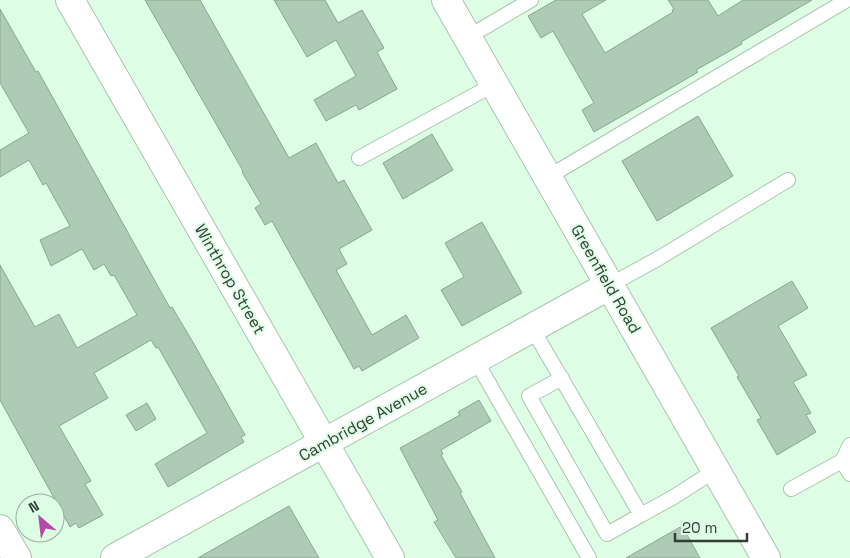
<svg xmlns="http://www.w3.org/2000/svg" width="850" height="558" font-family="'Space Grotesk',sans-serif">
  <rect width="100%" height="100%" fill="#dffee6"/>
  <path fill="#aeccb5" stroke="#89a790" d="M145 0H200L289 158 316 143 338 183 344 180 372 230 339 249 347 264 336 270 372 335 406 315 419 338 362 371 359 366 354 369 272 221 265 225 255 208 261 204 242 172 243 171Z
    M274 0H325L338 23 362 10 384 48 377 52 397 89 359 110 356 105 326 121 314 100 356 76 336 40 307 57Z
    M556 0H606L582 14 605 53 673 12 672 10 674 9 668 0H708L718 16 743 0H812L741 42 742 44 696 70 698 72 683 81 594 132 582 110 594 103 553 31 541 38 528 16Z
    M0 9 36 72 38 71 170 308 172 307 194 344 245 435 241 437 244 442 168 487 155 464 207 433 158 347 156 348 151 340 94 373 108 398 59 426 91 481 85 484 103 515 79 528 76 523 70 527 0 400V265L35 327 59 314 77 348 137 315 114 275 111 276 104 264 94 270 82 249 51 266 40 240 70 226 46 183 43 185 29 160 0 177V150L29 133 0 83Z
    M698 116 733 176 657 221 622 161Z
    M432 134 453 170 403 199 383 163Z
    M482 222 522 293 462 326 441 290 464 277 445 243Z
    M792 281 808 308 778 326 807 375 793 382 811 413 806 415 816 432 777 455 757 420 761 418 737 377 739 376 711 328Z
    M479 400 491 421 441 450 443 454 441 455 462 492 460 493 495 558H456L434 522 438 520 400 448 460 415 458 412Z
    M147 403 156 419 136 431 126 415Z
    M289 506 319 558H198Z
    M682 526 700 558H626Z"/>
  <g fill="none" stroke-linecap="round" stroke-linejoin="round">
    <g stroke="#a7c5ae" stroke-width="16">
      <path id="lane" d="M468 37 531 0
        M359 158 495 84
        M548 177 847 0
        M610 285 659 258 788 180
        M532 328 641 515 672 498 716 470
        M475 359 589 558
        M562 378 529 396 607 534 641 515
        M842 461 850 445
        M791 489 842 461 850 474"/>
    </g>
    <g stroke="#a7c5ae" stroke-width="30">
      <path id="street" d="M70 0 390 558
        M0 529 17 558
        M115 558 610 285"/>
    </g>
    <g stroke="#a7c5ae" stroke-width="30">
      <path id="secondary" d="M446 0 766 558"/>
    </g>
    <use href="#lane" stroke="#fff" stroke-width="14"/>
    <use href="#street" stroke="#fff" stroke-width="28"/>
    <use href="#secondary" stroke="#fff" stroke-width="28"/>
  </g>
  <g text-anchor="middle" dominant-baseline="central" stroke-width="4" stroke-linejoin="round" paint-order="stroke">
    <g font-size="16" fill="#313e34" stroke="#dffee6">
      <text transform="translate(230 279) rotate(60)">Winthrop Street</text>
      <text transform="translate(606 279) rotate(60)">Greenfield Road</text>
      <text transform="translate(363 422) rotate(-29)">Cambridge Avenue</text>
    </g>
  </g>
  <g transform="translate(40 518) rotate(332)"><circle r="24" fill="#dffee6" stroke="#99b19f"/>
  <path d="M0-4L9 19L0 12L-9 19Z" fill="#b64aaa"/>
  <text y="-8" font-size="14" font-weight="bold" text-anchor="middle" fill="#313e34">N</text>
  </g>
  <path d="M675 533v8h72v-8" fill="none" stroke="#313e34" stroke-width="2.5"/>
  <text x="682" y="533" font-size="15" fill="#313e34" stroke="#dffee6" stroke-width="4" paint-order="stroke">20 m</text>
</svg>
